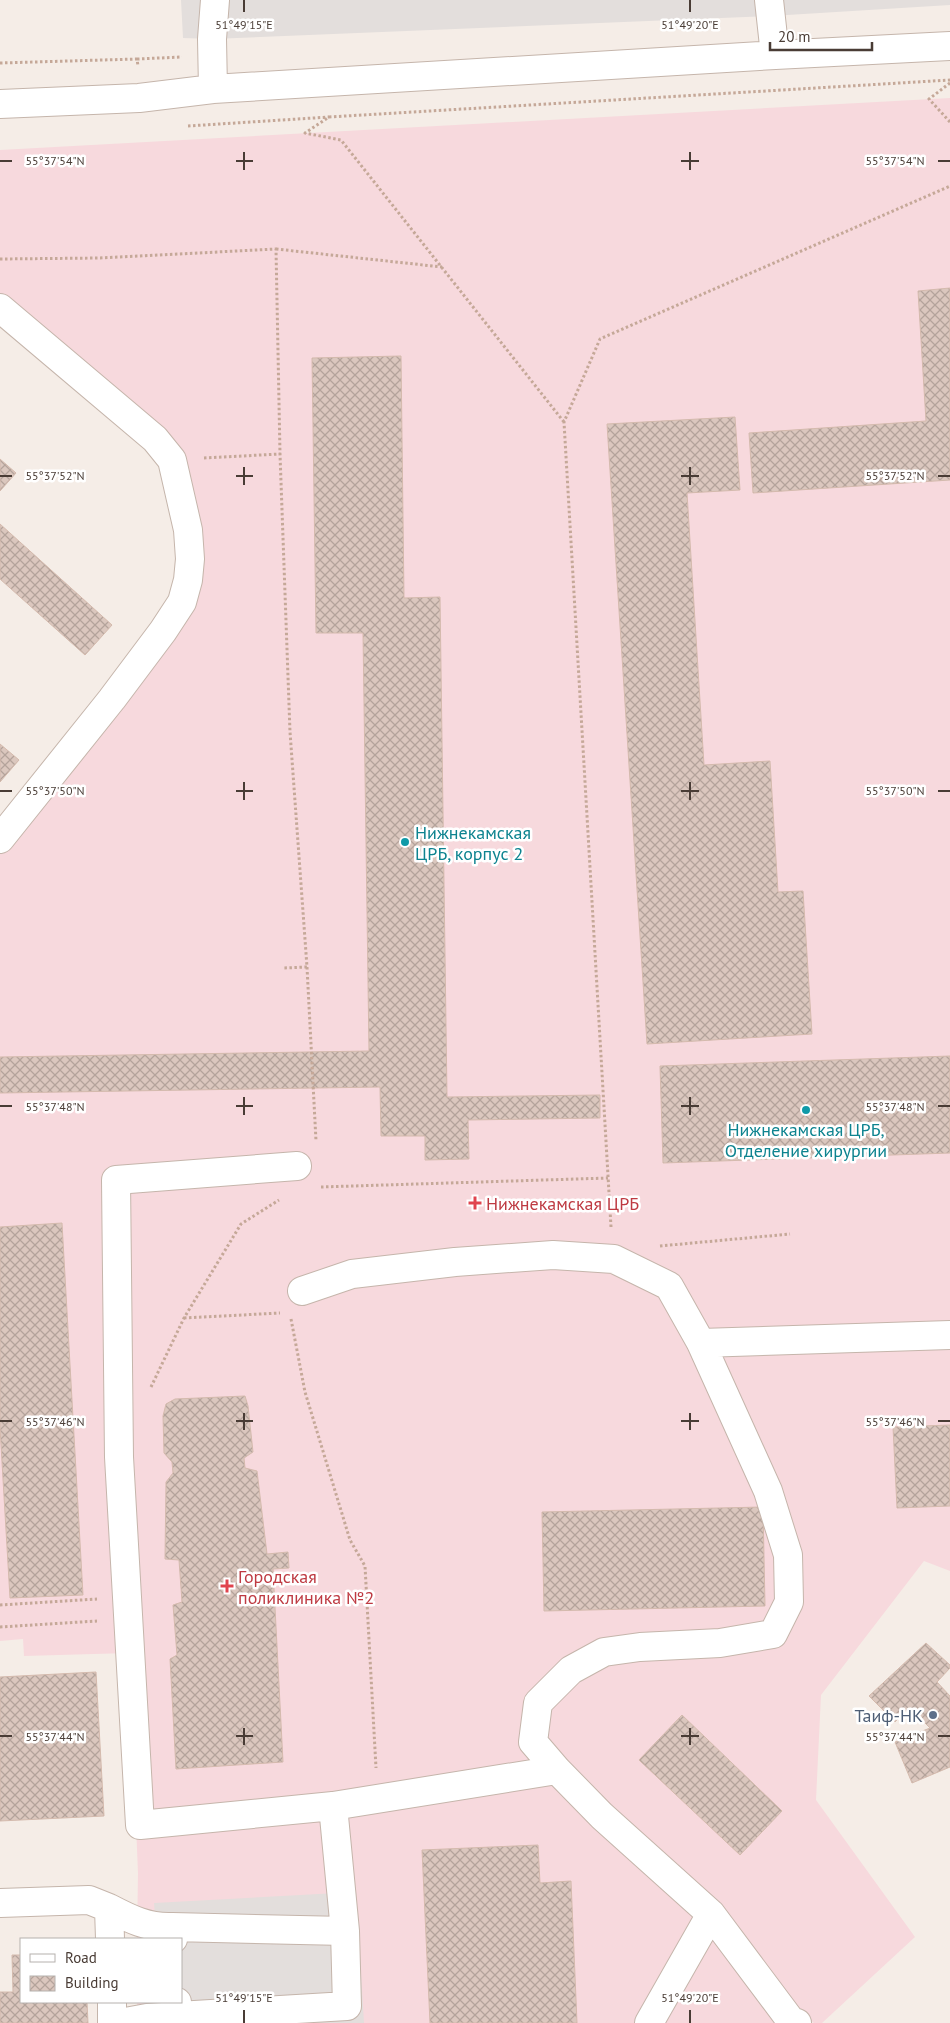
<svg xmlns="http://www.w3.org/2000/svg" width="950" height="2023" font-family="'PT Sans',sans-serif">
  <defs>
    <pattern id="building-cross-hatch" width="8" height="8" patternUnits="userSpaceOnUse" patternTransform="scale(1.25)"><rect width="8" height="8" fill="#dbc7be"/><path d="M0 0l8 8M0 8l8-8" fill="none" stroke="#b4a39b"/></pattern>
  </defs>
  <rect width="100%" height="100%" fill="#f5ede7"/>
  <path fill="#f7d9dd" d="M950 98V1571L924 1561 821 1695 816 1800 915 1937 822 2023H814L802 2013 789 2023H137V2002H181V1939H137L138 1873 129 1653 24 1656 23 1639 0 1641V845L183 611 184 473 0 299V150Z"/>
  <path fill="#e3dedc" d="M181 0H950V5L771 16 212 39 183 38Z
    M356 1892 364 2023H160L159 2002H181V1939L156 1927 154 1903Z"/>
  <path fill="url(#building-cross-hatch)" stroke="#d4baad" d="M950 288V480L753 493 749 433 926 421 918 291Z
    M401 356 404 598 440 597 447 1097 600 1095V1118L468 1120 469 1159 425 1160V1136H381L380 1087 0 1093V1057L369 1051 363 633H316L312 358Z
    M735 417 740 490 687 493 704 765 770 761 778 892 803 891 812 1034 647 1044 607 424Z
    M0 459 16 473 0 491Z
    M0 524 112 625 85 655 0 579Z
    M0 744 19 760 0 782Z
    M950 1056V1153L663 1163 660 1066Z
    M62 1223 83 1595 10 1598 0 1428V1227Z
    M245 1396 248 1406 253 1452 244 1458 245 1468 257 1471 267 1554 288 1552 289 1568 273 1569 283 1762 176 1769 170 1659 177 1655 173 1605 182 1602 179 1560 165 1559 166 1482 173 1473 172 1462 164 1453 163 1416 166 1404 175 1399Z
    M950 1425V1506L897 1508 893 1427Z
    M763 1507 765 1606 544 1611 542 1512Z
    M926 1643 950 1665V1668L937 1682 950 1696V1767L912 1783 895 1742 930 1728 909 1707 895 1722 869 1696Z
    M96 1672 104 1816 0 1821V1677Z
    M682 1715 782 1811 740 1855 639 1760Z
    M538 1845 540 1883 571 1881 577 2023H430L422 1850Z
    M12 1955H21V2002H87L88 2023H0V1992H13Z"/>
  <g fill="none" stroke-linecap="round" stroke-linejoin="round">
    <g stroke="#c5b5ab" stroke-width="30">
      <path id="minor" d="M769 0 775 55
        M213 89 212 39 215 0
        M0 104 139 98 213 89 775 55 950 46
        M0 308 155 439 172 460 188 530 190 559 188 580 182 602 163 631 112 699 0 839
        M297 1166 116 1180 119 1457 140 1825 333 1806 557 1770
        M302 1291 352 1274 455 1262 553 1255 614 1259 669 1286 701 1343 768 1491 788 1555 789 1602 773 1634 720 1643 640 1647 604 1652 571 1670 538 1703 533 1742 557 1770 602 1816 711 1914 791 2021 797 2023
        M701 1343 950 1335
        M0 1903 89 1900 109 1908 110 1939
        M109 1908C130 1919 148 1928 172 1927
        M173 1939 172 1927 345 1931
        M112 2002V2023
        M177 2002 178 2016 347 2006 345 1931 333 1806
        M120 2023 147 2018 178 2016
        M649 2023 711 1914"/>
    </g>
    <path stroke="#c5a898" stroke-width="3" stroke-dasharray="2.5 2.5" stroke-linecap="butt" d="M137 59 182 57
      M0 63 137 59 138 66
      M950 83 929 99 950 122
      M188 126 329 117
      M276 249 442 267
      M0 259 100 258 276 249 280 454
      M564 422 341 140 305 133 329 117 950 80
      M204 458 280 454 290 732 307 967 283 968
      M307 967 316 1141
      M321 1187 608 1178
      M611 1227 564 422 600 339 950 186
      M660 1246 790 1234
      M184 1318 280 1313
      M291 1319 305 1392 350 1540 365 1566 376 1768
      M151 1387 184 1318 241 1224 279 1200
      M0 1605 97 1599
      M0 1627 97 1621"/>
    <use href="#minor" stroke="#fff" stroke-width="28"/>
  </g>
  <path fill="none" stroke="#493c35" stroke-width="2" d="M244 0V12M690 0V12M244 152V170M690 152V170M0 161H12M236 161H253M681 161H699M938 161H950M244 467V485M690 467V485M0 476H12M236 476H253M681 476H699M938 476H950M244 782V800M690 782V800M0 791H12M236 791H253M681 791H699M938 791H950M244 1097V1115M690 1097V1115M0 1106H12M236 1106H253M681 1106H699M938 1106H950M244 1413V1430M690 1413V1430M0 1421H12M236 1421H253M681 1421H699M938 1421H950M244 1728V1745M690 1728V1745M0 1736H12M236 1736H253M681 1736H699M938 1736H950M244 2010V2023M690 2010V2023"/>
  <g fill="#0f9aa8" stroke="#fff" stroke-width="2">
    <circle cx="405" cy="842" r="5"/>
    <circle cx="806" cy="1110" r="5"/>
  </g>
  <g fill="#e0444e" stroke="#fff" stroke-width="2">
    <path d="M472.5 1195.5h5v5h5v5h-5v5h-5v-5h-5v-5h5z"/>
    <path d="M224.5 1578.5h5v5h5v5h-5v5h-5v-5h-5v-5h5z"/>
  </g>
  <circle fill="#5c6f8a" stroke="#fff" stroke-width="2" cx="933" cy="1715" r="5"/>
  <g text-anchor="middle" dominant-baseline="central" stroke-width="5" stroke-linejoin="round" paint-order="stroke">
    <g font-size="18" fill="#0d838f" stroke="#fff" text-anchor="start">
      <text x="415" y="832">Нижнекамская<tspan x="415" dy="21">ЦРБ, корпус 2</tspan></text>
      <text x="806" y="1129" text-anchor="middle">Нижнекамская ЦРБ,<tspan x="806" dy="21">Отделение хирургии</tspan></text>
    </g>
    <g font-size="18" fill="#be3a42" stroke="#fff" text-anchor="start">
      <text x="486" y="1203">Нижнекамская ЦРБ</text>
      <text x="238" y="1576">Городская<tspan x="238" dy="21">поликлиника №2</tspan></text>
    </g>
    <g font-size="18" fill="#4e5e75" stroke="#fff" text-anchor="end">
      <text x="923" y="1715">Таиф-НК</text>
    </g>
  </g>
  <g font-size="12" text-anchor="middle" fill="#493c35" stroke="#fff" stroke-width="5" stroke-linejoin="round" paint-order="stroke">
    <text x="244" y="29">51°49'15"E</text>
    <text x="690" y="29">51°49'20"E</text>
    <text x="55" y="165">55°37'54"N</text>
    <text x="895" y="165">55°37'54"N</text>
    <text x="55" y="480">55°37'52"N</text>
    <text x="895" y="480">55°37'52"N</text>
    <text x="55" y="795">55°37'50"N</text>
    <text x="895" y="795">55°37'50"N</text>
    <text x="55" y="1111">55°37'48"N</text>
    <text x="895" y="1111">55°37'48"N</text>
    <text x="55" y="1426">55°37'46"N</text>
    <text x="895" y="1426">55°37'46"N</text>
    <text x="55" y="1741">55°37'44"N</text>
    <text x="895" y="1741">55°37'44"N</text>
    <text x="244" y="2002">51°49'15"E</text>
    <text x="690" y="2002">51°49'20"E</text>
  </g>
  <rect x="20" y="1938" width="162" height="65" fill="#ffffff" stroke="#b6b1ae"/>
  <rect x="30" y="1954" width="25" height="8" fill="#ffffff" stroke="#b6b1ae"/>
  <text x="65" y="1963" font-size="15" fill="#493c35">Road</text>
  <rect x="30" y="1976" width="25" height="15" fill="url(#building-cross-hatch)" stroke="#b6b1ae"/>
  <text x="65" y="1988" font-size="15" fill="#493c35">Building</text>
  <path d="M770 42v8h102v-8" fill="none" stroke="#493c35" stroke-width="2.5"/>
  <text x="778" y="42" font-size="15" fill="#493c35" stroke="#ffffff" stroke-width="4" paint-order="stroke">20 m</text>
</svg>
